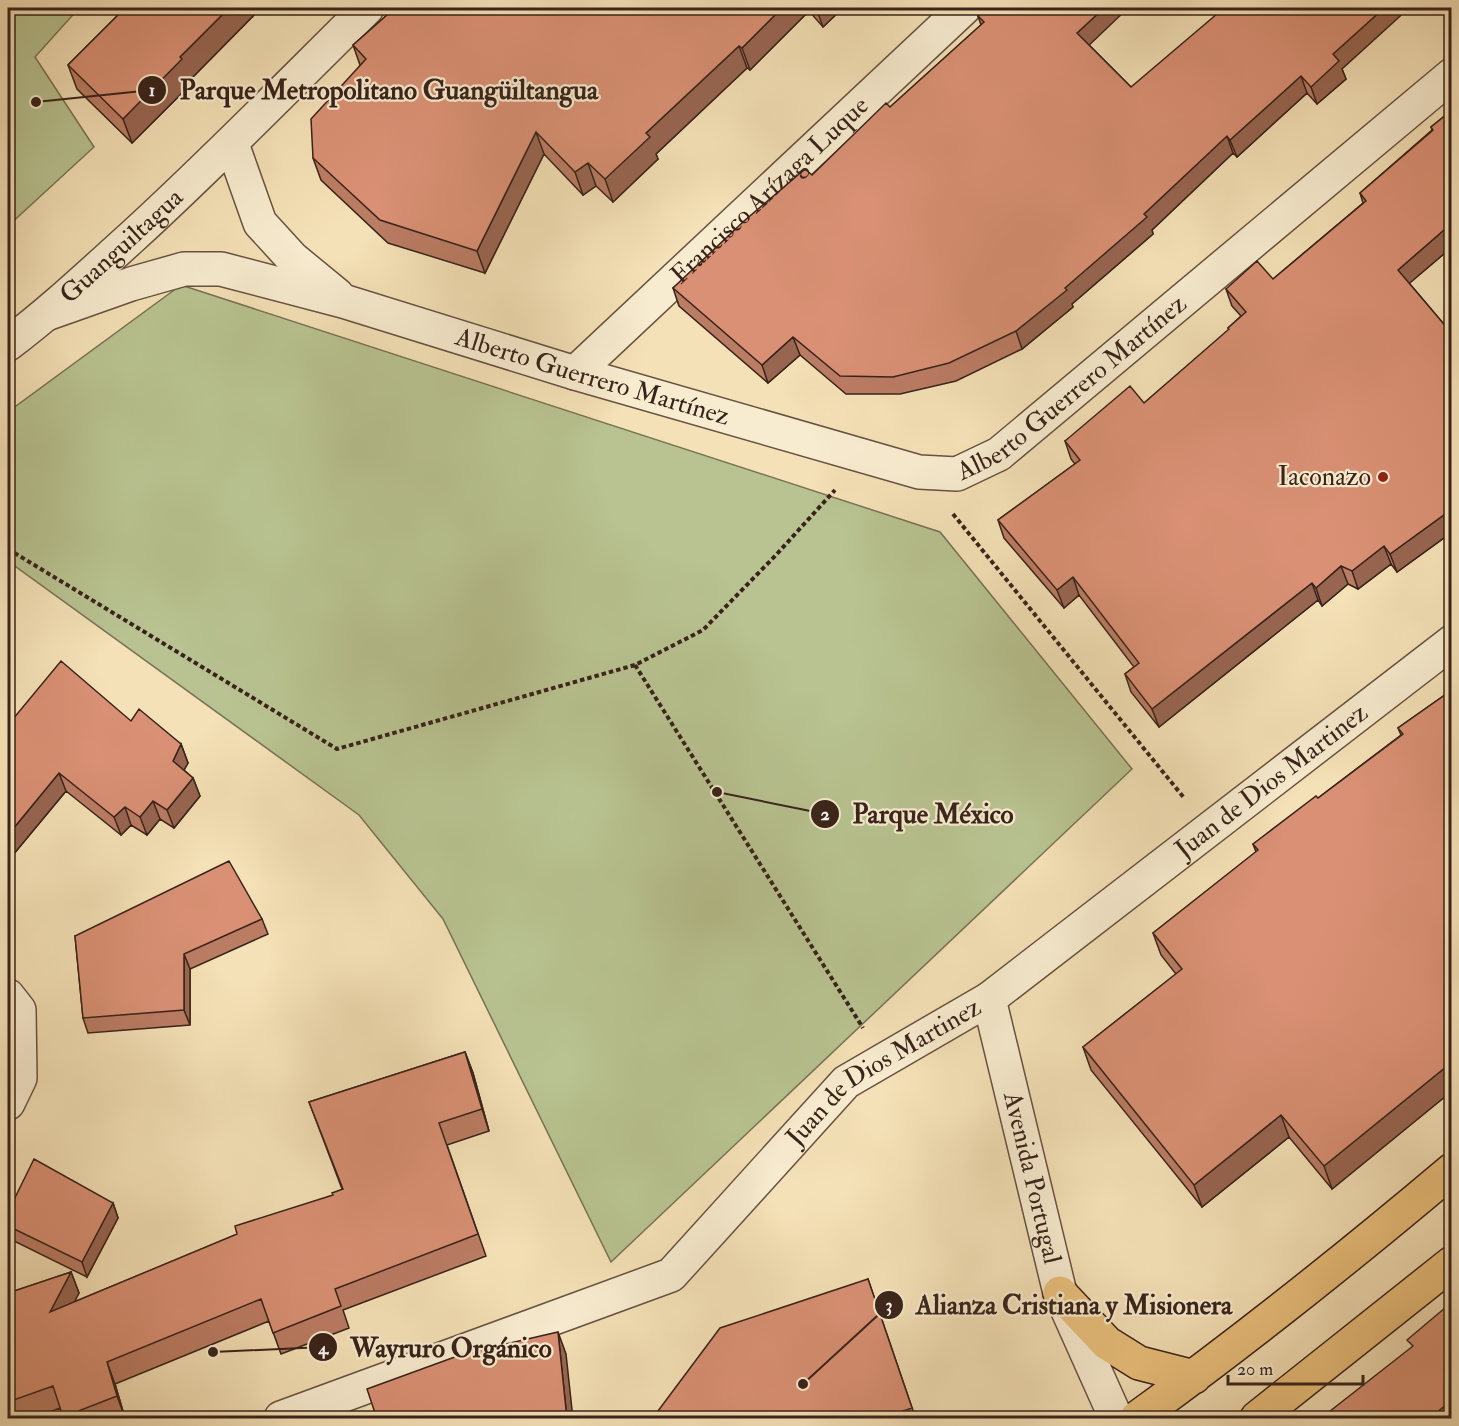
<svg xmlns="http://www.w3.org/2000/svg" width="1459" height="1426" font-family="'IM FELL Double Pica',serif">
  <rect width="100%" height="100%" fill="#f5e1b7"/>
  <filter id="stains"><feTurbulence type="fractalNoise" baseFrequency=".00333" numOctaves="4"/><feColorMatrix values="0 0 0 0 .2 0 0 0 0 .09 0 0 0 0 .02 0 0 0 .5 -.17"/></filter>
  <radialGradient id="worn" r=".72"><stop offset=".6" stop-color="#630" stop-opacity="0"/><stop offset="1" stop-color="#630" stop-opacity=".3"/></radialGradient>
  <path fill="#b8c391" stroke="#787356" stroke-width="1.5" d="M8 8H79L35 57 94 147 8 226Z
    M181 285 940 532 1132 769 611 1262 443 919 359 815 8 561V412Z"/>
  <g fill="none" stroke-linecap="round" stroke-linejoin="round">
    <g stroke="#675241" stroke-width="36">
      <g id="minor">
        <path d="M232 144 260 223 292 258 337 295"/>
        <path id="s1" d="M49 313 131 284 184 269H221L343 301 575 373 919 472 957 474 999 454 1452 75"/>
        <path id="s2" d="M8 344C52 311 91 274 132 237 213 163 289 85 367 8"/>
        <path id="s3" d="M575 373 964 8"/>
        <path d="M8 996 19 1010 20 1078 8 1103"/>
        <path id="s4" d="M989 999 1060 1293 1116 1418"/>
        <path id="s5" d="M281 1418 671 1275 846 1082 989 999 1452 642"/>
      </g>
    </g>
    <g stroke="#38231a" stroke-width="36">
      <path id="major" d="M1060 1293 1107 1343 1139 1363 1194 1377
        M1137 1418C1245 1340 1350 1256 1452 1170
        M1257 1418 1452 1263"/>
    </g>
    <path stroke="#38231a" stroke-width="4" stroke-dasharray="4.5 3" stroke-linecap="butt" d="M953 514 1185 799
      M8 549 337 749 635 665 703 630 776 555 835 490
      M635 665 863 1028"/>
    <use href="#minor" stroke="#f8ecd0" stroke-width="33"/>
    <use href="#major" stroke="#eac07c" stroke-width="33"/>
  </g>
  <path fill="#bb7c64" stroke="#38231a" stroke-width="1.5" d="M125 8H251L254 15 190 80 191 84 132 143 77 89 68 65Z
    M395 8H843L823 27 809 11 750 70 747 68 656 154 658 159 613 202 596 186 583 195 544 154 485 273 388 243 321 180 313 158 360 65 353 45Z
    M978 16 1089 45 1131 87 1342 69 1346 79 1317 104 1307 93 1237 157 1233 153 1152 230 1153 234 1072 304 1073 307 1022 349 956 381 900 394H846L800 355 768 383 679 306 673 288 812 175 890 107 981 25Z
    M1452 110V247L1409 283 1448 329 1452 326V532L1397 572 1391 564 1358 589 1348 584 1322 606 1318 600 1159 727 1131 692 1125 674 1134 667 1079 595 1064 608 1004 538 998 520 1075 464 1071 459 1065 441 1144 403 1229 330 1228 328 1241 316 1232 306 1226 289 1273 279 1363 203 1360 193 1432 130 1431 127Z
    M1452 690V1091L1332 1189 1289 1137 1202 1207 1091 1070 1083 1047 1176 974 1161 955 1153 933 1256 852 1253 844 1318 798 1401 735 1398 728Z
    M131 721 181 744 188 763 184 770 193 778 200 796 174 828 160 819 147 835 131 825 121 835 66 791 8 861V725Z
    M262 919 268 934 190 969V1025L88 1033 83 1018 75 936Z
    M465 1052 473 1073 489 1131 447 1145 486 1256 343 1310 349 1328 281 1354 269 1321 115 1384 125 1418 124 1419H64L60 1408 30 1419H8V1293L71 1272 79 1293 74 1302 333 1195 342 1189 309 1102Z
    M113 1203 118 1218 87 1277 8 1238V1212Z
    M868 1279 916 1419H652Z"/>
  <path fill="#986551" stroke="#38231a" stroke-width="1.5" d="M229 8H251L254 15 190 80 191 84 132 143 123 119 180 57Z
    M782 8H808L809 11 750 70 742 48Z
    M816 8H843L823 27Z
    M1104 8H1128L1084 50 1077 33Z
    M1384 8H1409L1342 69 1346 79 1317 104 1311 87 1333 54Z
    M739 46 747 68 656 154 658 159 613 202 605 179 646 133Z
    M1301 76 1307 93 1237 157 1230 140Z
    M536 132 544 154 485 273 477 251Z
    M1227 136 1233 153 1152 230 1153 234 1072 304 1073 307 1022 349 1016 331 1065 288Z
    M588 163 596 186 583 195 575 172Z
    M1452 223V247L1404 288 1398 270Z
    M793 337 800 355 768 383 762 365Z
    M1452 509V532L1397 572 1390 554Z
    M1384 546 1391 564 1358 589 1352 571Z
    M1341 566 1348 584 1322 606 1316 588Z
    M1073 577 1079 595 1064 608 1057 590Z
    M1312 583 1318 600 1159 727 1152 709Z
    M181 744 188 763 179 779 173 761Z
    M59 773 66 791 8 861V835Z
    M193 778 200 796 174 828 167 810Z
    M153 801 160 819 147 835 140 817Z
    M125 807 131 825 121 835 114 817Z
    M184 954 190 969V1025L184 1010Z
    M465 1052 473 1073 489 1131 482 1109Z
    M1452 1062V1091L1332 1189 1324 1166Z
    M1281 1115 1289 1137 1202 1207 1194 1185Z
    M113 1203 118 1218 87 1277 82 1262Z
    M71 1272 79 1293 58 1334 50 1312Z
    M558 1332 566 1354 573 1419H567Z
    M107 1362 115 1384 125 1418 117 1396Z
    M1452 1400V1419H1432L1431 1417Z"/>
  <path fill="#d99074" stroke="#38231a" stroke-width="1.5" d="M125 8H229L180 57 182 59 123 119 68 65Z
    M395 8H782L742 48 739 46 646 133 650 137 605 179 588 163 575 172 536 132 477 251 380 220 313 158 311 119 366 59 353 45Z
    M986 8H1104L1077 33 1131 87 1224 8H1384L1333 54 1339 61 1311 87 1301 76 1230 140 1227 136 1144 214 1147 217 1065 288 1067 290 1016 331 949 363 893 377 840 376 793 337 762 365 673 288 744 221 805 169 812 175 886 103 890 107 984 22 978 16Z
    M1452 110V223L1398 270 1448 329 1452 326V509L1390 554 1384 546 1352 571 1341 566 1316 588 1312 583 1152 709 1125 674 1139 663 1073 577 1057 590 998 520 1080 460 1065 441 1130 386 1144 403 1229 329 1228 328 1246 312 1226 289 1257 261 1273 279 1366 201 1360 193 1433 130 1431 127Z
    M61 661 131 721 139 709 181 744 173 761 193 778 167 810 153 801 140 817 125 807 114 817 59 773 8 835V725Z
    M1452 690V1062L1324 1166 1281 1115 1194 1185 1083 1047 1182 969 1153 933 1258 850 1253 844 1316 796 1318 798 1403 734 1398 728Z
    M229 861 262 919 184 954V1010L83 1018 75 936Z
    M465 1052 482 1109 439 1123 478 1234 335 1289 341 1306 273 1333 261 1299 107 1362 117 1396 63 1417 53 1386 8 1402V1293L71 1272 50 1312 237 1234 235 1226 333 1195 332 1193 343 1189 309 1102Z
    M34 1159 113 1203 82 1262 8 1226V1212Z
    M868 1279 912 1408 881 1419H652L720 1328Z
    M1452 1302V1400L1431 1417 1433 1419H1320L1413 1346 1407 1340Z
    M558 1332 567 1419H377L367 1389 463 1354Z"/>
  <circle fill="#8f2418" stroke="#f8ecd0" stroke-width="2" cx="1383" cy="477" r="6"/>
  <g text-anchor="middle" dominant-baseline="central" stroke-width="4.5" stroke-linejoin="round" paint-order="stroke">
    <g font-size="26" fill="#38231a" stroke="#f8ecd0">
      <text stroke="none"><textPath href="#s3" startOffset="267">Francisco Arízaga Luque</textPath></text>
      <text stroke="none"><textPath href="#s2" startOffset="150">Guanguiltagua</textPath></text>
      <text stroke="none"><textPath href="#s1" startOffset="566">Alberto Guerrero Martínez</textPath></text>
      <text stroke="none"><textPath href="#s1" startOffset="1088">Alberto Guerrero Martínez</textPath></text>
      <text stroke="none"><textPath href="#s5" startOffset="1198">Juan de Dios Martinez</textPath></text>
      <text stroke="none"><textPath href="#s5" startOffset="712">Juan de Dios Martinez</textPath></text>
      <text stroke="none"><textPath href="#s4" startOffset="184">Avenida Portugal</textPath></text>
    </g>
    <g font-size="26" fill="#38231a" stroke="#f8ecd0" text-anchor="end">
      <text x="1371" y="477">Iaconazo</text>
    </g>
  </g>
  <path fill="none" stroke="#38231a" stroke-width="2" d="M36 102L152 90M717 792L825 814M803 1384L889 1305M213 1352L323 1347"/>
  <g fill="#38231a" stroke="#f8ecd0" stroke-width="2">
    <circle cx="36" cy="102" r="6"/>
    <circle cx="717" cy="792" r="6"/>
    <circle cx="803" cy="1384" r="6"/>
    <circle cx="213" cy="1352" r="6"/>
    <circle cx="152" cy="90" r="15"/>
    <circle cx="825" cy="814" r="15"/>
    <circle cx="889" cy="1305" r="15"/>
    <circle cx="323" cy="1347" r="15"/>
  </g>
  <g font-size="18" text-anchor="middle" font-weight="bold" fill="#fff">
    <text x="152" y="96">1</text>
    <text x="825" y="820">2</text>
    <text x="889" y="1311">3</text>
    <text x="323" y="1354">4</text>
  </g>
  <g font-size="27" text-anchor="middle" font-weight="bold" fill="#38231a" stroke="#f8ecd0" stroke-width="4.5" stroke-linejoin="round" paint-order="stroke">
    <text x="389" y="99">Parque Metropolitano Guangüiltangua</text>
    <text x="933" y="823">Parque México</text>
    <text x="1074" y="1314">Alianza Cristiana y Misionera</text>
    <text x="451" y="1357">Wayruro Orgánico</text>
  </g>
  <rect width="1459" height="1426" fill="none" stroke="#f5e1b7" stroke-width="30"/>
  <rect x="9" y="9" width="1441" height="1408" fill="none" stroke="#38231a" stroke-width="3"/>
  <rect x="15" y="15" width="1429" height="1396" fill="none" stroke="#38231a" stroke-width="1.5"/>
  <path d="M1228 1375v9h135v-9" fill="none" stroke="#38231a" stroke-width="3"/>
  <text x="1237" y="1375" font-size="18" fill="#38231a" stroke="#f8ecd0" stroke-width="4.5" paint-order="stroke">20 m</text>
  <rect width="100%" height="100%" filter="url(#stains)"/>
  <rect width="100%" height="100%" fill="url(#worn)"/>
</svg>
